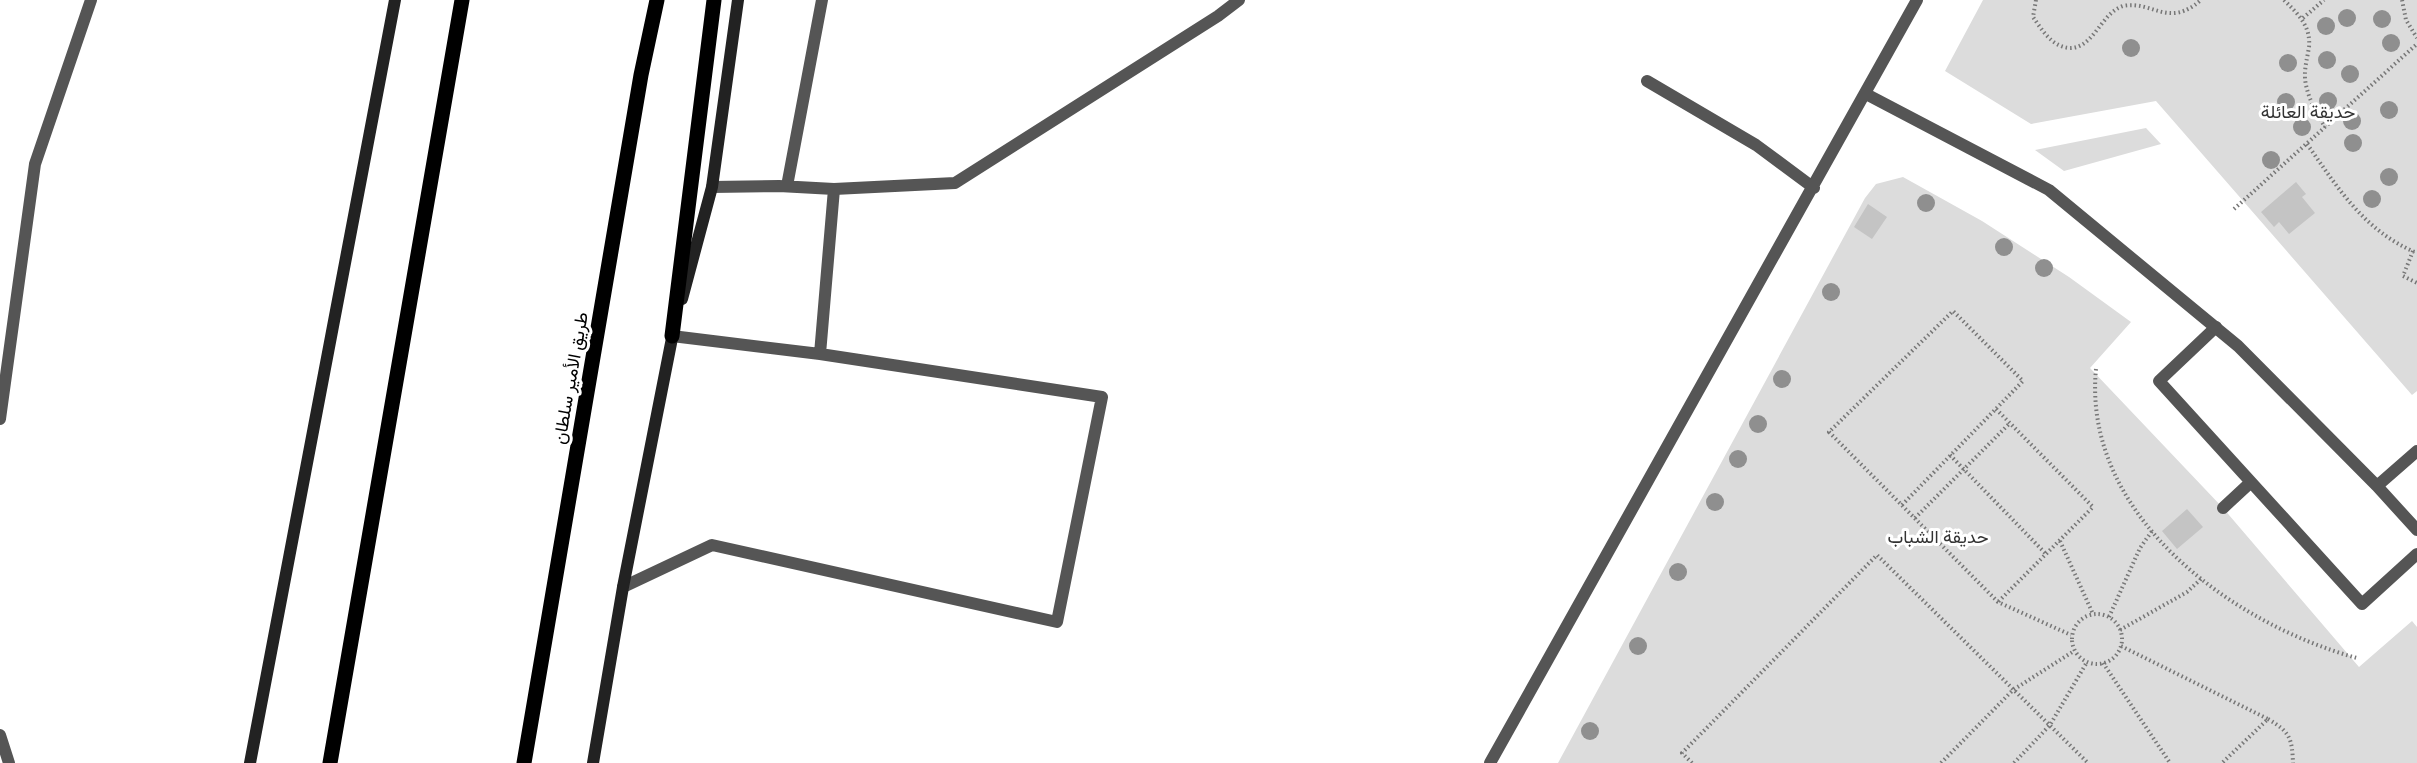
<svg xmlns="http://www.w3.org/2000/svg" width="2417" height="763" font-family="'IBM Plex Sans',Vazirmatn,sans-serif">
  <rect width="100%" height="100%" fill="#fff"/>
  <path fill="#dcdcdc" d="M1983 0H2417V391L2412 395 2156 101 2031 124 1945 71Z
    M2146 128 2161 144 2064 171 2035 150Z
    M1903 177 1982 221 2069 277 2131 322 2090 368 2223 508 2359 667 2412 621 2417 627V763H1558L1865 198 1876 184Z"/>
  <path fill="#c4c4c4" d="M2296 182 2306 194 2302 197 2315 213 2289 234 2279 222 2274 227 2261 212Z
    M1868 204 1887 217 1872 239 1854 227Z
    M2187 509 2203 527 2177 549 2162 531Z"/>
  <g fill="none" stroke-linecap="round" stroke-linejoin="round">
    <path stroke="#777" stroke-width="4" stroke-dasharray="1.5 3" stroke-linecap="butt" d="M2036 0 2033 17C2042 30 2052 47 2070 48 2094 48 2101 13 2123 6 2153 0 2168 29 2201 0
      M2284 0C2298 14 2311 26 2309 47 2307 60 2303 72 2306 85 2309 100 2317 114 2325 127
      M2402 0 2406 20 2417 38
      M2303 18 2324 0
      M2307 144C2338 188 2364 231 2417 253
      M2234 209 2417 44
      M2413 251 2403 276 2417 283
      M2096 369C2082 515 2232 624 2357 658
      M1996 409 2093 507 1998 602
      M1950 455 2046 554
      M1902 505 2023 381 1953 311 1829 432 1998 602 2071 635
      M1915 518 2010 423
      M2060 541 2093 614
      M2072 639a25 25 0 1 1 50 0a25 25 0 1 1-50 0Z
      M2109 617 2140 548 2152 531
      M2120 630 2187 592 2201 579
      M2121 646 2268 719 2222 763
      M2103 663 2170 763
      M2268 719C2290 732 2292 738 2293 763
      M1692 763 1682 753 1877 555 2088 763
      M1941 763 2013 690 2074 651
      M2014 763 2050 725 2087 662"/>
    <path stroke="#555" stroke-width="12" d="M2216 327 2159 381 2362 604 2417 554
      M2223 508 2251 482"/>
    <path stroke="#555" stroke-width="12" d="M1647 81 1756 145 1814 188
      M1866 94 2049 190 2238 346 2377 486 2417 530
      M787 186 822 0
      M712 187 779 186 834 189 955 183 1218 16 1239 0
      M820 354 834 189
      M0 419 35 164 91 0
      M2377 486 2417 451
      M623 587 712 545 1057 622 1102 397 820 354 672 336
      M0 735 9 763
      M1490 763 1917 0"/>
    <path stroke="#222" stroke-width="12" d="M682 299 712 187 738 0
      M250 763 395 0
      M593 763 623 587 674 328"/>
    <path stroke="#000" stroke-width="15" d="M672 336 714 0
      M330 763 462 0
      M524 763 641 75 657 0"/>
  </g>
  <g fill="#8f8f8f">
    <circle cx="2347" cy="18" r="9"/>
    <circle cx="2382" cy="19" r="9"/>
    <circle cx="2326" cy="26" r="9"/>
    <circle cx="2391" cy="43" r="9"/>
    <circle cx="2131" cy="48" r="9"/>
    <circle cx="2327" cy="60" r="9"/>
    <circle cx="2288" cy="63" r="9"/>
    <circle cx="2350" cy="74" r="9"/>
    <circle cx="2328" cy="101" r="9"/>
    <circle cx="2286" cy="102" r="9"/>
    <circle cx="2389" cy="110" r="9"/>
    <circle cx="2352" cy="121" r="9"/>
    <circle cx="2302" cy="127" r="9"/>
    <circle cx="2353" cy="143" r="9"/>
    <circle cx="2271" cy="160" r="9"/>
    <circle cx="2389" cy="177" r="9"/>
    <circle cx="2372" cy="199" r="9"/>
    <circle cx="1926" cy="203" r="9"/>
    <circle cx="2004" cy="247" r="9"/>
    <circle cx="2044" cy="268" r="9"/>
    <circle cx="1831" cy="292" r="9"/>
    <circle cx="1782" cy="379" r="9"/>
    <circle cx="1758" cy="424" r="9"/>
    <circle cx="1738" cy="459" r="9"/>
    <circle cx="1715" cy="502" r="9"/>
    <circle cx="1678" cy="572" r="9"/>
    <circle cx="1638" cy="646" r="9"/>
    <circle cx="1590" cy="731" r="9"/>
  </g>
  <g text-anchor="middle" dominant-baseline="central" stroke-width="6" stroke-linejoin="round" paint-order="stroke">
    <g font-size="18" fill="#333" stroke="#fff">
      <text x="2308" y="111">حديقة العائلة</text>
      <text x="1938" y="536">حديقة الشباب</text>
    </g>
    <g font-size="18" fill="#000" stroke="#fff">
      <text transform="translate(570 378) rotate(-80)">طريق الأمير سلطان</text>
    </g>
  </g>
</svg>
